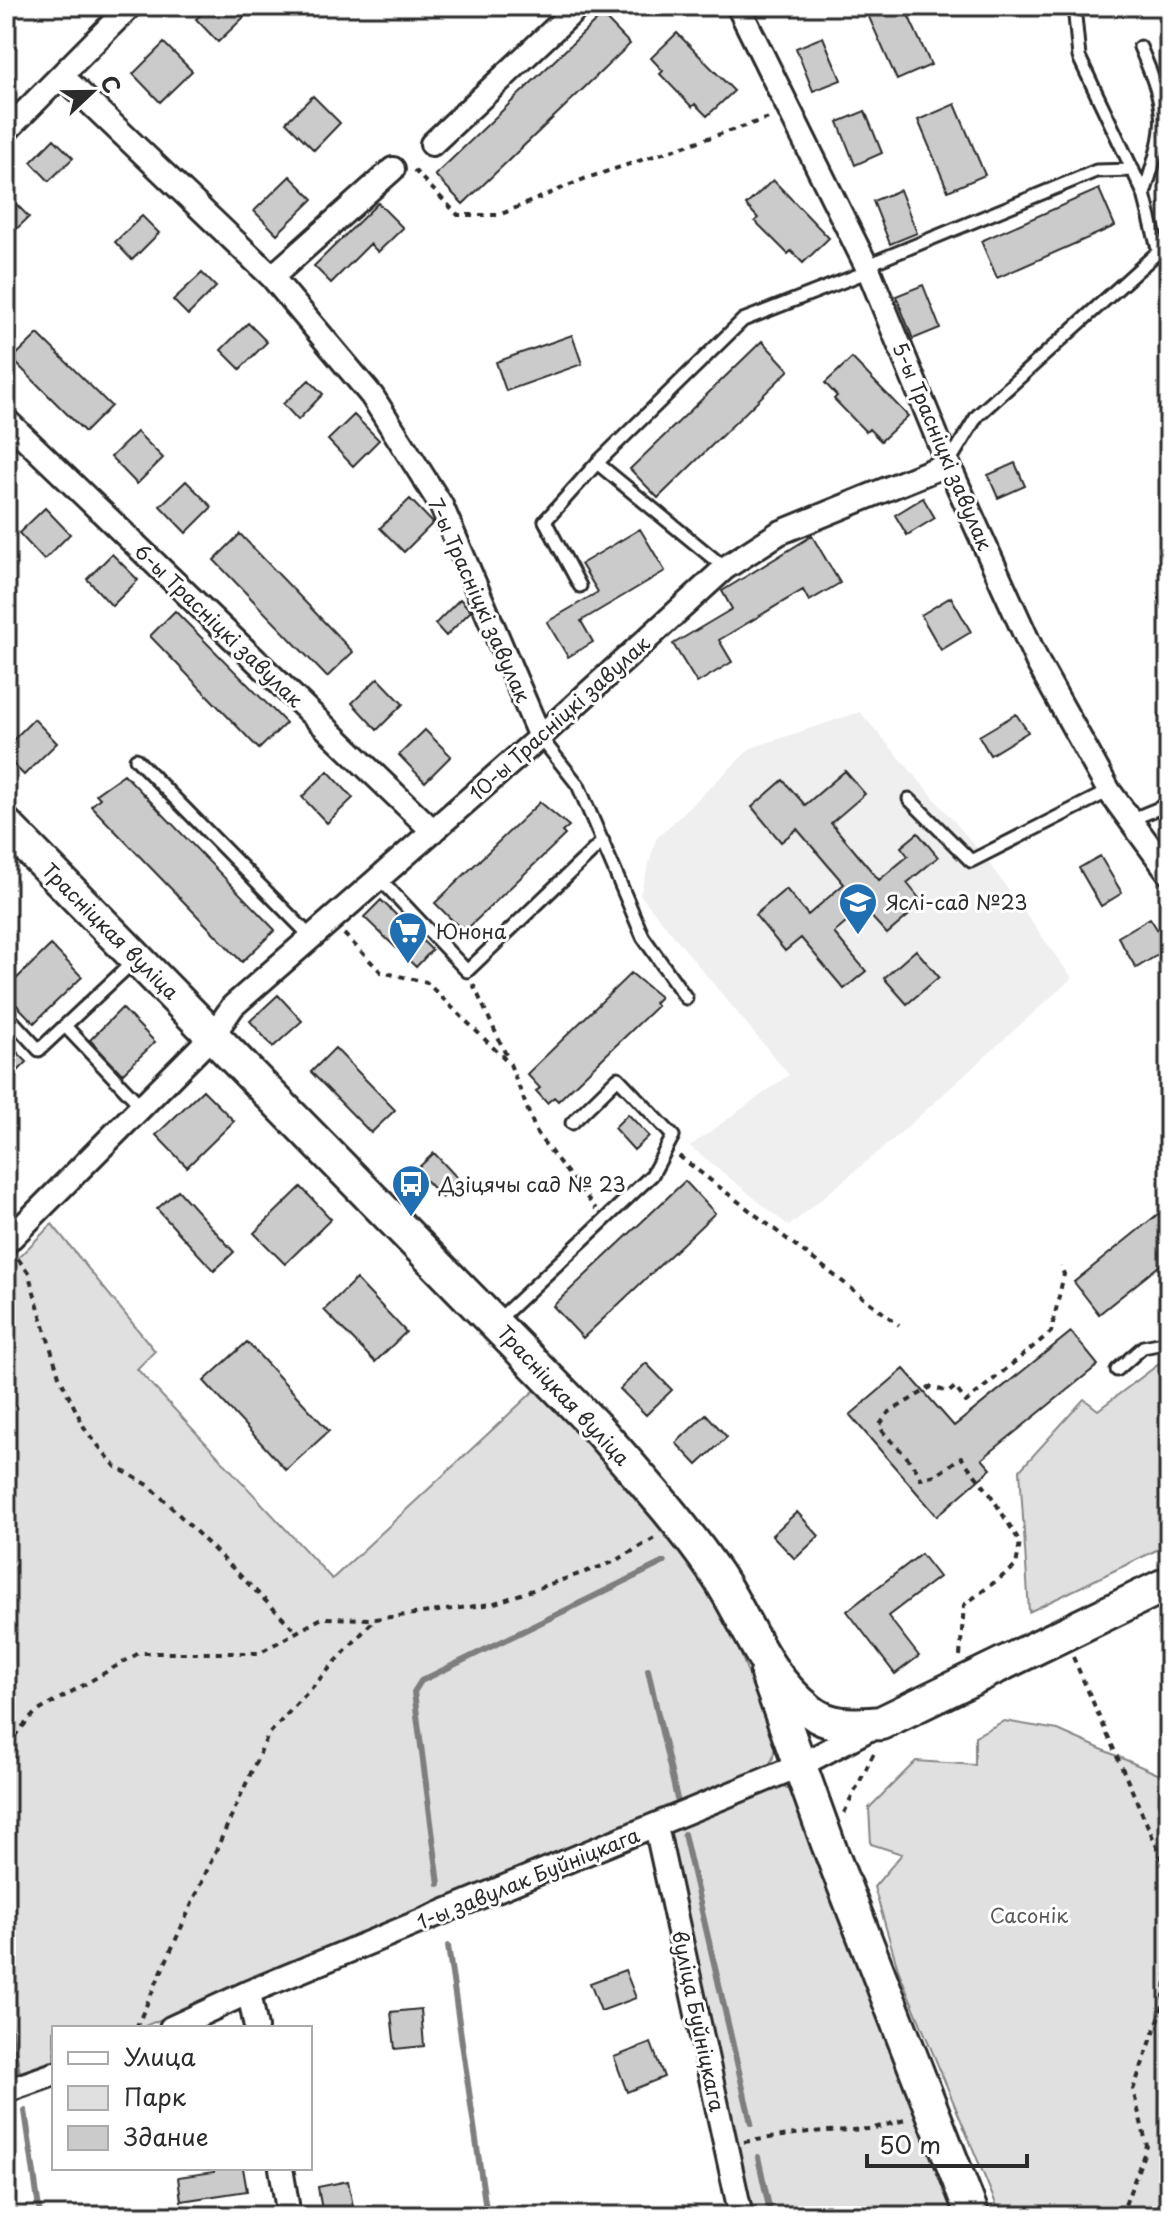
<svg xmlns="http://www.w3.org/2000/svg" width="1175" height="2222" font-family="'Playpen Sans',sans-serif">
  <rect width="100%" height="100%" fill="#fff"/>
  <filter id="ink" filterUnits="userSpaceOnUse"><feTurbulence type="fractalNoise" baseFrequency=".0125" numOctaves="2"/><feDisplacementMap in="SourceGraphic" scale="16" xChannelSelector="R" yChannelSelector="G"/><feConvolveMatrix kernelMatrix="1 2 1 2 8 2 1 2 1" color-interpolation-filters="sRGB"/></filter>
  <g filter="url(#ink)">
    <path fill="#efefef" d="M860 712 983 855 1072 978 896 1137 789 1226 690 1146 789 1075 640 895 656 839 751 748Z"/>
    <path fill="#e0e0e0" stroke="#868686" stroke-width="2" d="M52 1224 155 1351 137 1369 332 1579 536 1389C590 1446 653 1501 696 1566 732 1620 752 1685 775 1745L773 1758 766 1770 140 2028H54V2064L19 2079 6 2074V1270Z
      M1159 1364 1169 1369V1544L1029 1612 1020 1470 1084 1399 1098 1410Z
      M1004 1721 1058 1730 1169 1779V2216H1001L899 1972 874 1887 902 1854 871 1844 869 1808 916 1761 975 1765V1736Z
      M772 1786H784L792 1792 956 2216H749L667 1836 673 1828Z"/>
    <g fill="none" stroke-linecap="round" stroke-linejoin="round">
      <path stroke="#7e7e7e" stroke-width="6" d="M648 1670 677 1799
        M684 1834 751 2123
        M439 1884 414 1692 421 1681 664 1562
        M448 1946 487 2216
        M6 2005 19 2079
        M25 2111 40 2216
        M758 2157 771 2216"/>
    </g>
    <path fill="#cbcbcb" stroke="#2b2b2b" stroke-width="2" d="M210 6H234L244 17 218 42 196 19Z
      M864 6H904L931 65 897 80Z
      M602 15 630 44 463 204 435 175Z
      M677 33 734 91 707 116 695 104 692 107 660 74 663 71 651 58Z
      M823 37 841 80 813 91 796 48Z
      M164 43 192 71 160 102 133 74Z
      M313 96 340 123 314 150 286 122Z
      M955 104 985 175 948 191 918 120Z
      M865 111 882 153 855 165 838 122Z
      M54 139 73 158 49 181 31 162Z
      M290 176 313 199 277 234 254 211Z
      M773 180 829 238 803 263 791 251 788 254 755 221 758 218 746 205Z
      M1099 189 1115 226 997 278 981 241Z
      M900 190 917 233 890 244 873 201Z
      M6 194 29 217 6 239Z
      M378 203 403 228 378 252 370 244 331 283 314 266Z
      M142 216 159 233 132 260 115 242Z
      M202 273 216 287 188 315 173 300Z
      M923 285 940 328 913 339 896 296Z
      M248 323 267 342 240 369 221 350Z
      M38 334 111 406 85 432 12 359Z
      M572 335 582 364 506 391 496 362Z
      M762 341 789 370 658 498 630 469Z
      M852 358 908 416 881 441 869 429 866 432 834 399 837 396 825 383Z
      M309 380 323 394 298 420 283 404Z
      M354 415 379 440 353 466 328 440Z
      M137 432 163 458 137 484 111 457Z
      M1015 463 1025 486 998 498 988 475Z
      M186 481 212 507 186 533 160 506Z
      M923 498 935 518 907 535 895 515Z
      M410 499 433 523 404 552 380 528Z
      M45 508 70 534 44 560 19 533Z
      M640 529 665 571 581 621 593 642 568 657 547 622 598 592 581 564Z
      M240 534 353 652 327 677 214 560Z
      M812 536 840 583 809 601 803 590 719 640 732 662 697 683 673 644 732 609 722 591Z
      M112 554 138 580 112 606 87 579Z
      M951 597 971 632 941 650 921 615Z
      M460 599 471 611 446 636 435 624Z
      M175 611 286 723 259 749 150 636Z
      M378 678 403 704 377 730 352 703Z
      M1016 714 1028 732 990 755 979 736Z
      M34 719 57 743 24 775 6 757V747Z
      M425 730 451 756 425 782 399 755Z
      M328 771 353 798 327 823 302 797Z
      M845 771 865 794 831 823 879 880 908 856 901 847 918 833 938 857 907 883 923 903 887 934 869 914 864 918 859 912 834 933 866 971 844 989 801 938 785 951 755 915 786 889 808 915 844 884 797 829 781 842 752 807 783 780 805 805Z
      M124 774 275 930 242 962 91 806 100 798 96 794Z
      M540 802 569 826 562 832 565 835 466 930 462 926 460 928 435 903Z
      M1100 856 1122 893 1101 906 1079 868Z
      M381 900 432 950 416 967 364 917Z
      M1150 918 1169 948 1136 968 1118 937Z
      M51 945 82 977 34 1023 6 994V989Z
      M916 950 939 977 907 1004 884 978Z
      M631 973 660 997 654 1003 657 1006 558 1101 554 1097 547 1103 536 1091 540 1088 527 1074Z
      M278 995 302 1021 273 1047 250 1021Z
      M122 1008 155 1042 122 1074 90 1040Z
      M6 1041 27 1062 6 1083Z
      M335 1048 395 1110 371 1133 311 1072Z
      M203 1090 234 1121 187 1167 156 1135Z
      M628 1114 649 1136 634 1150 614 1128Z
      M434 1153 460 1181 442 1198 416 1170Z
      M685 1181 715 1213 583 1338 553 1306Z
      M301 1187 331 1219 285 1264 254 1233Z
      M178 1190 234 1252 214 1271 157 1209Z
      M1169 1205V1258L1099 1314 1074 1282Z
      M356 1279 406 1332 375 1362 324 1310Z
      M1071 1332 1098 1365 982 1459 991 1469 937 1516 850 1415 904 1369 954 1426Z
      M247 1342 329 1431 286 1470 204 1381Z
      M646 1363 672 1390 646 1415 620 1389Z
      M706 1414 727 1437 697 1465 676 1443Z
      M797 1512 819 1536 795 1559 772 1535Z
      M921 1554 939 1577 888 1616 919 1656 895 1674 847 1611Z
      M625 1970 636 1998 601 2011 590 1983Z
      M421 2009 424 2046 395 2049 391 2012Z
      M651 2043 664 2077 627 2092 614 2057Z
      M214 2168H243L247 2191 181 2201 178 2177 214 2172Z
      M348 2181 355 2216H323L318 2187Z"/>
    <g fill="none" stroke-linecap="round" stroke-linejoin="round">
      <g stroke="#2b2b2b" stroke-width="17">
        <path id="lane" d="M1074 6 1079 57 1144 194 1159 253
          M1140 47C1170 116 1166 124 1144 194
          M948 464 977 416 1169 242
          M725 568 597 463 743 320 869 271 877 261 1096 171 1133 170
          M580 586 545 521 597 463
          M540 737 578 785 643 937 686 998
          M136 759 312 938
          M909 799 971 861 1109 791
          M1130 820 1169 804
          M379 878 467 971 603 841
          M6 1014 39 1050 134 961
          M65 1026 141 1106
          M496 1322 652 1175 673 1136 618 1078 572 1123
          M1117 1370 1143 1347 1169 1342"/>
      </g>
      <g stroke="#2b2b2b" stroke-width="28">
        <path id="street" d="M738 6 869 271 948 464 1038 663 1109 791 1169 873
          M62 76 272 277 372 396 441 505 540 737
          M6 131 130 6
          M432 144 579 6
          M272 277 393 169
          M6 420 433 831
          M6 1243 213 1035 233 1006 540 737 725 568 779 533 948 464
          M656 1826 741 2216
          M249 1992 256 2028
          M171 2028 249 1992 801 1765 873 1727
          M6 2091 54 2074
          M281 2168 289 2216"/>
      </g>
      <g stroke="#2b2b2b" stroke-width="38">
        <path id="secondary" d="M6 825 596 1427C638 1475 681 1522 717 1575 749 1623 762 1673 810 1711 831 1728 855 1725 881 1723L1169 1583
          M767 1674 828 1844 973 2216"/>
      </g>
      <path stroke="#2b2b2b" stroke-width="4" stroke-dasharray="6 6" stroke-linecap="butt" d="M414 170 458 215H499L584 179 772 117
        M344 934 381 972 426 982 510 1064 537 1134 596 1209
        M473 984 508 1059
        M679 1156 899 1325
        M18 1259 28 1272 59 1376 86 1431 116 1467 150 1486 296 1631
        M960 1656 964 1605 1016 1566 1020 1542 990 1494 961 1457 938 1474 921 1479C911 1455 892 1446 879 1426L888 1413 931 1387 949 1392 955 1387 966 1402 1051 1332 1064 1274 1060 1266
        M1073 1657 1169 1874
        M6 1745 35 1713 139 1653H259L322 1618 375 1619 492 1604 614 1562 658 1536
        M844 1813 874 1753
        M136 2028 268 1735 375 1619
        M744 2142 808 2132 870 2129 909 2119
        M1121 2216 1147 2146 1133 2090 1162 2010 1169 1960"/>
      <use href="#lane" stroke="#fff" stroke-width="11"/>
      <use href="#street" stroke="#fff" stroke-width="22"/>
      <use href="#secondary" stroke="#fff" stroke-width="32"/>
    </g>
  </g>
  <defs>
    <g id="school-pin" transform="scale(2)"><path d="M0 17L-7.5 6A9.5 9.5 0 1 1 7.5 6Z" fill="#1f6fb2" stroke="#fff"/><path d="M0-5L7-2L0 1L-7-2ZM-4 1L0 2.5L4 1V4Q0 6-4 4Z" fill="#fff"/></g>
    <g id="supermarket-pin" transform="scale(2)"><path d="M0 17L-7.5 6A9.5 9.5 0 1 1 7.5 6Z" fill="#1f6fb2" stroke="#fff"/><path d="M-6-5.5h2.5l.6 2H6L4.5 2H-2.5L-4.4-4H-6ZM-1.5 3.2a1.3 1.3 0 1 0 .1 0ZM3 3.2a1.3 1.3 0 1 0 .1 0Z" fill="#fff"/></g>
    <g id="bus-pin" transform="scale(2)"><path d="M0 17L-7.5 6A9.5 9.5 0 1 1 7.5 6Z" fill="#1f6fb2" stroke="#fff"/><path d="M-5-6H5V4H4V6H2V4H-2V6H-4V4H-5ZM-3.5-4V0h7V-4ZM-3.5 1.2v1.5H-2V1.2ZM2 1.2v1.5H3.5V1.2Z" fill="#fff"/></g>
  </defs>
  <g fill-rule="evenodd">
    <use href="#school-pin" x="858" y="902"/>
    <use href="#supermarket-pin" x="408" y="931"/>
    <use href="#bus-pin" x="411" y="1184"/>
  </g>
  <g text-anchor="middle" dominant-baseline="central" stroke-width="6" stroke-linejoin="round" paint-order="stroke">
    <g font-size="20" fill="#2b2b2b" stroke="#fff">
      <text transform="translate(943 446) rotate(67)">5-ы Трасніцкі завулак</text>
      <text transform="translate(480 600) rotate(66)">7-ы Трасніцкі завулак</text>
      <text transform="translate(219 625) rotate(44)">6-ы Трасніцкі завулак</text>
      <text transform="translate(559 718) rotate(-42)">10-ы Трасніцкі завулак</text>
      <text transform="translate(111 931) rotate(45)">Трасніцкая вуліца</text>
      <text transform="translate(564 1395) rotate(47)">Трасніцкая вуліца</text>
      <text transform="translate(528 1878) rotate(-22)">1-ы завулак Буйніцкага</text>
      <text transform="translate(699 2021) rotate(78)">вуліца Буйніцкага</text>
    </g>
    <g font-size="20" fill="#2b2b2b" stroke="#fff" text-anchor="start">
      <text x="886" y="902">Яслі-сад №23</text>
      <text x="436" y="931">Юнона</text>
      <text x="439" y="1184">Дзіцячы сад № 23</text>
    </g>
    <g font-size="20" fill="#585858" stroke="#fff">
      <text x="1029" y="1915">Сасонік</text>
    </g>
  </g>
  <rect width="1175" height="2222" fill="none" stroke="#fff" stroke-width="32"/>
  <rect x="16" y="16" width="1143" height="2190" fill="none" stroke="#2b2b2b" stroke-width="3" filter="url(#ink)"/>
  <rect x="52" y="2026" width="260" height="144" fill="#ffffff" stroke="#aaaaaa" stroke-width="2"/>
  <rect x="68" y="2052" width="40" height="12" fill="#ffffff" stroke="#aaaaaa" stroke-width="2"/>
  <text x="124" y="2066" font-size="24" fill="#2b2b2b">Улица</text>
  <rect x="68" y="2086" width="40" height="24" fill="#e0e0e0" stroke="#aaaaaa" stroke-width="2"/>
  <text x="124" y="2106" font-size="24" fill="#2b2b2b">Парк</text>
  <rect x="68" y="2126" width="40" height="24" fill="#cbcbcb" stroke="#aaaaaa" stroke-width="2"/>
  <text x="124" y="2146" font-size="24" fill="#2b2b2b">Здание</text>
  <g transform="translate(92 92) rotate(68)" stroke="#ffffff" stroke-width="6" paint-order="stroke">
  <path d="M0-6L14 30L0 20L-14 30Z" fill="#2b2b2b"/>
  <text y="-12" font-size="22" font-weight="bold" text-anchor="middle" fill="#2b2b2b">С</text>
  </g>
  <path d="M867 2154v12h160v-12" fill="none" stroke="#2b2b2b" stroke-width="4"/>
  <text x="879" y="2154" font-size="24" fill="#2b2b2b" stroke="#ffffff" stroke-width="6" paint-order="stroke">50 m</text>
</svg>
